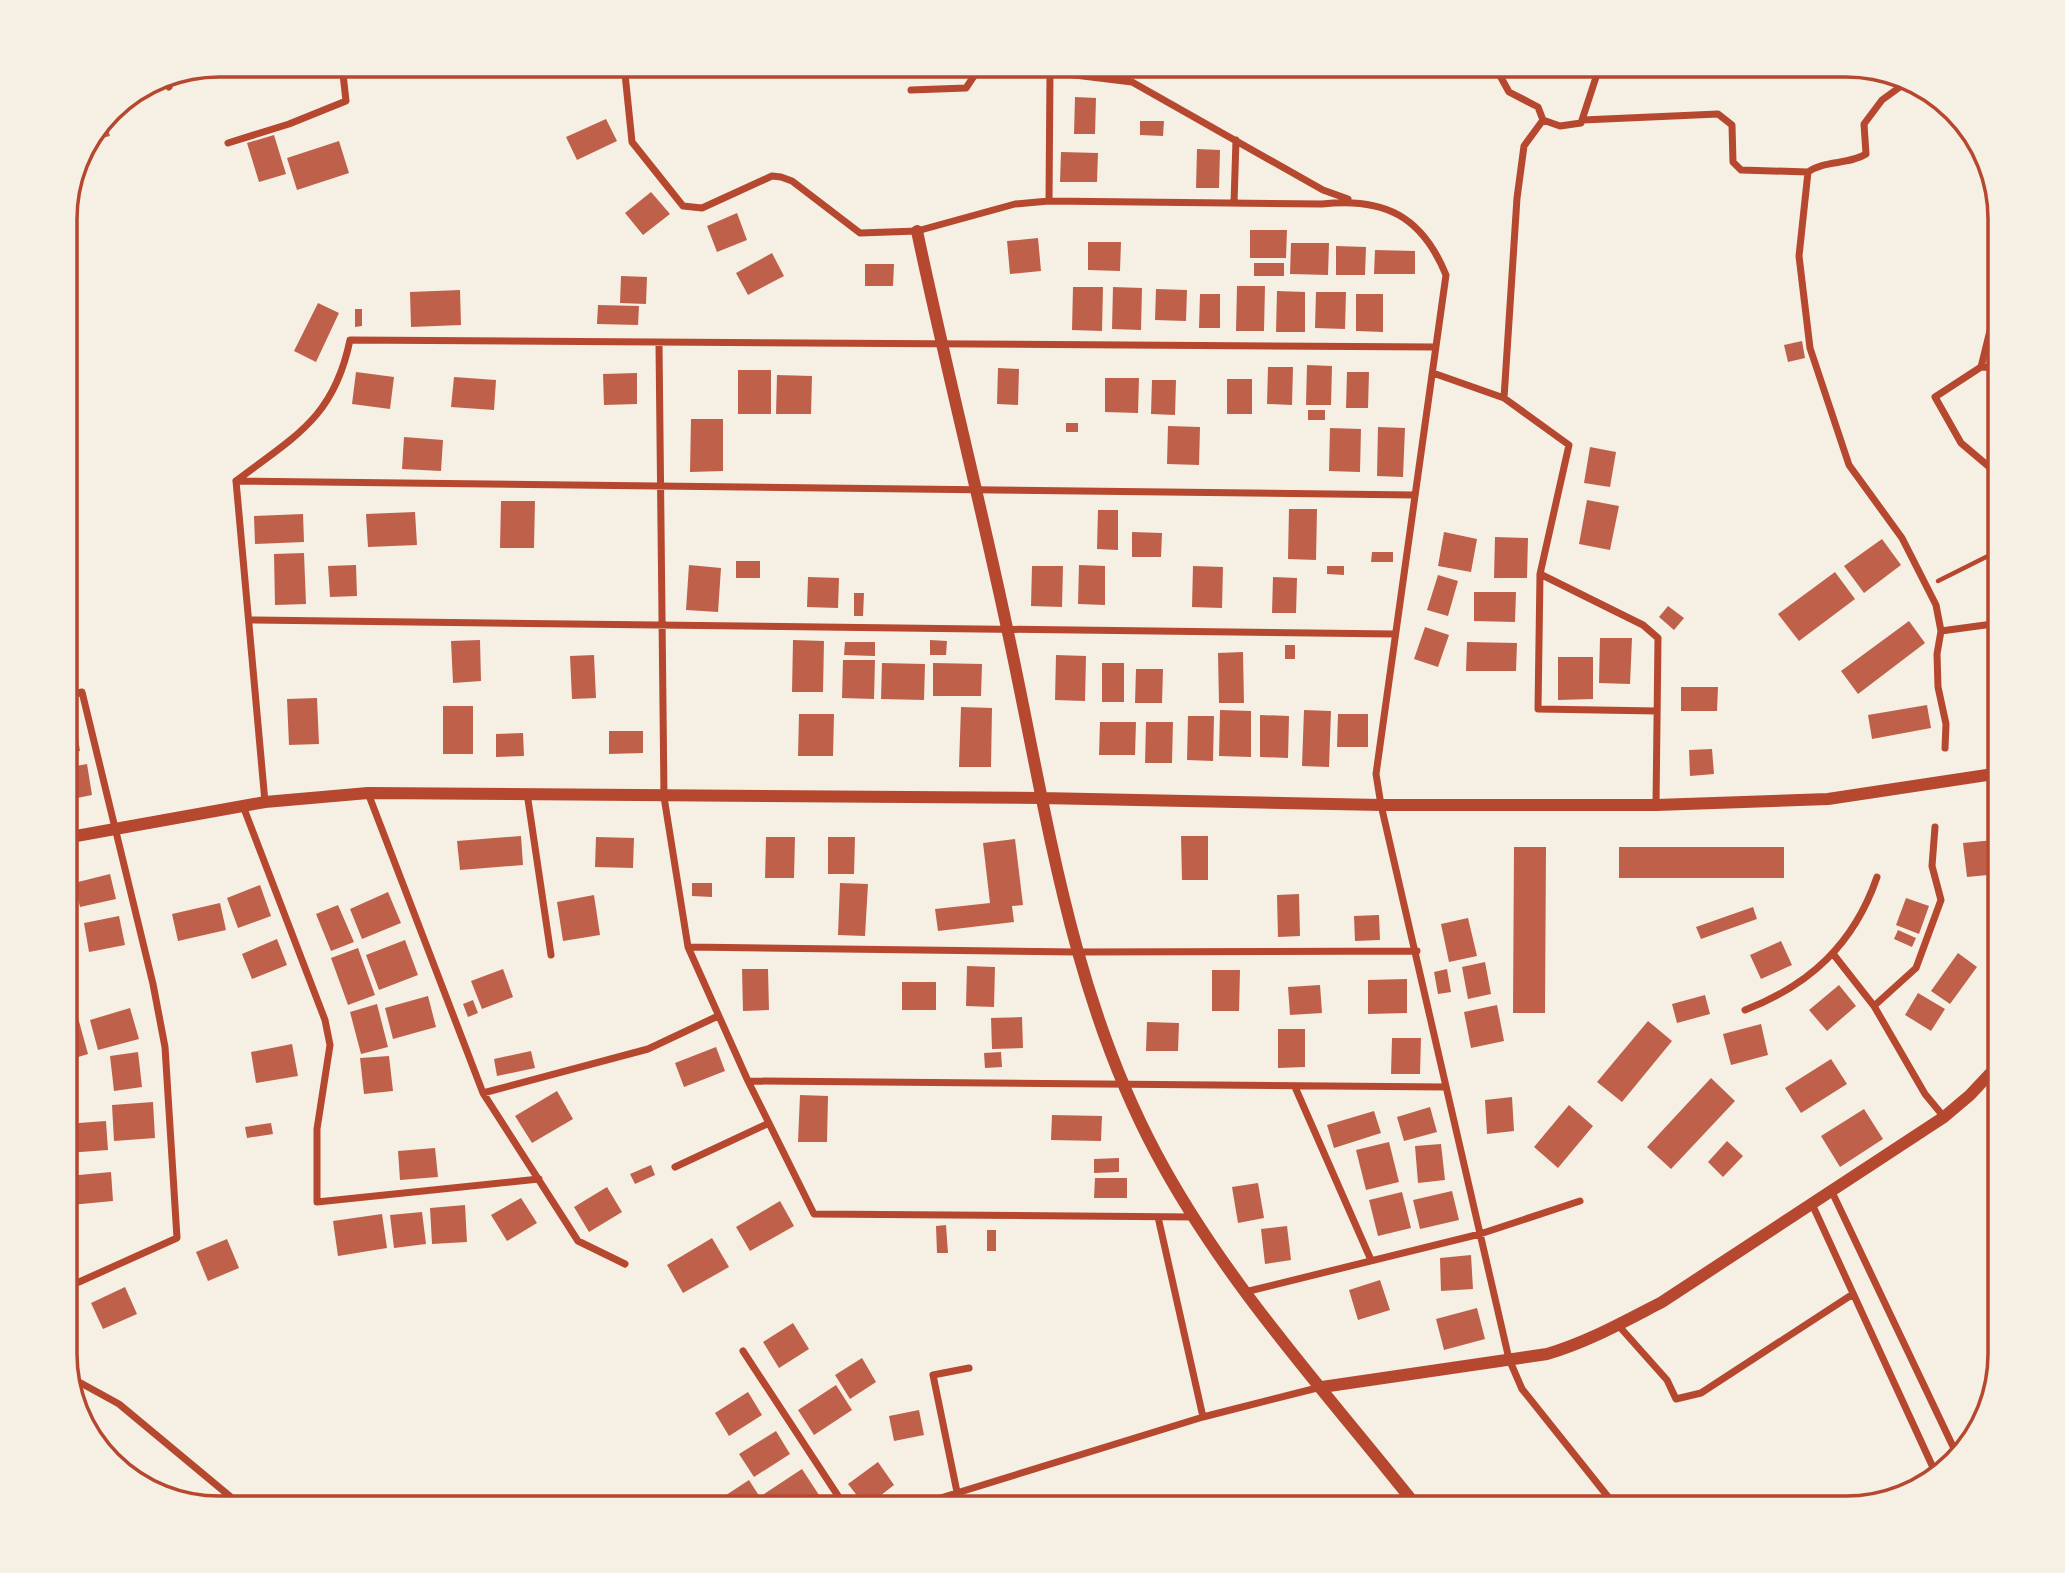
<svg xmlns="http://www.w3.org/2000/svg" width="2065" height="1573" font-family="'Public Sans',sans-serif">
  <rect width="100%" height="100%" fill="#f6efe4"/>
  <path fill="#bf614a" d="M1075 97 1096 98 1095 134H1074Z
    M105 119 110 136 90 141V139Z
    M606 119 617 141 577 160 566 137Z
    M1140 121H1164L1163 136 1140 135Z
    M274 135 286 174 259 182 247 143Z
    M339 141 349 173 297 190 287 158Z
    M1197 149 1220 150 1219 188H1196Z
    M1061 152 1098 153 1097 182H1060Z
    M651 192 670 214 643 235 625 213Z
    M737 213 747 240 717 252 707 226Z
    M1250 230H1287L1286 258H1250Z
    M1038 238 1041 271 1010 274 1007 241Z
    M1088 242H1121L1120 271 1088 270Z
    M1291 243H1329L1328 275 1290 274Z
    M1336 246 1366 247 1365 275H1336Z
    M1375 250 1415 251V274H1374Z
    M772 253 784 276 748 295 736 273Z
    M1254 263H1284V276H1254Z
    M865 264H894L893 286H865Z
    M621 276 647 277 646 304 620 303Z
    M1237 286H1265L1264 331H1236Z
    M1073 287H1103L1102 331 1072 330Z
    M1113 287 1142 288 1141 330 1112 329Z
    M1156 289 1187 290 1186 321 1155 320Z
    M460 290 461 325 411 327 410 292Z
    M1277 291 1305 292V332H1276Z
    M1316 292H1346L1345 329 1315 328Z
    M1200 294H1220V328H1199Z
    M1356 294H1383V332L1356 331Z
    M318 303 339 313 316 362 294 351Z
    M598 305 639 306 638 325 597 324Z
    M355 309H362V326L355 327Z
    M1802 341 1805 358 1788 362 1784 345Z
    M1307 365 1332 366 1331 405H1306Z
    M1268 367H1293L1292 405 1267 404Z
    M998 368 1019 369 1018 405 997 404Z
    M738 370H771V414H738Z
    M356 372 394 377 390 409 352 404Z
    M1347 372H1369L1368 408H1346Z
    M637 373V404L604 405 603 374Z
    M777 375 812 376 811 414H776Z
    M454 377 496 380 494 410 451 407Z
    M1105 378H1139L1138 413 1105 412Z
    M1227 379H1252V414H1227Z
    M1152 380H1176L1175 415 1151 414Z
    M1308 410H1325V420H1308Z
    M691 419H723V471L690 472Z
    M1066 423H1078V432H1066Z
    M1168 426 1200 427 1199 465 1167 464Z
    M1378 427 1405 428 1403 477 1377 476Z
    M1330 428 1361 429 1360 472 1329 471Z
    M404 437 443 440 441 471 402 469Z
    M1590 447 1616 452 1610 487 1584 483Z
    M1587 500 1619 506 1610 550 1579 544Z
    M501 501H535L534 548H500Z
    M1289 509H1317L1316 560 1288 559Z
    M1098 510H1118V550L1097 549Z
    M415 512 417 545 368 547 366 514Z
    M303 514 304 542 255 544 254 516Z
    M1132 532 1162 533 1161 557H1132Z
    M1444 532 1477 539 1471 572 1438 566Z
    M1495 537 1528 538 1527 578H1494Z
    M1882 539 1901 565 1864 593 1844 566Z
    M1372 552H1393V562H1371Z
    M304 553 306 604 275 605 274 554Z
    M736 561H760V578H736Z
    M356 565 357 596 330 597 328 566Z
    M689 565 721 568 718 612 686 610Z
    M1079 565 1105 566V605L1078 604Z
    M1032 566H1063L1062 607 1031 606Z
    M1193 566 1223 567 1222 608 1192 607Z
    M1327 566H1344V575L1327 574Z
    M1835 572 1855 599 1799 641 1778 614Z
    M1438 575 1458 581 1448 616 1427 610Z
    M808 577 839 578 838 608 807 607Z
    M1273 577 1297 578 1296 613H1272Z
    M1474 592H1516L1515 622 1474 621Z
    M854 593H864L863 616H854Z
    M1668 606 1684 618 1674 630 1659 617Z
    M1909 621 1925 643 1858 694 1841 671Z
    M1425 627 1449 635 1438 667 1414 659Z
    M1600 638H1632L1630 684 1599 683Z
    M480 640 481 681 453 683 451 641Z
    M793 640 824 641 823 692H792Z
    M930 640 947 641 946 655H930Z
    M845 642H875V656L844 655Z
    M1467 642 1517 643 1516 671H1466Z
    M1285 645H1295V659H1285Z
    M1243 652 1244 703H1219L1218 653Z
    M594 655 596 698 572 699 570 656Z
    M1056 655 1086 656 1085 701 1055 700Z
    M1558 657H1593V699L1558 700Z
    M843 660H875L874 699 842 698Z
    M882 663 925 664 924 700 881 699Z
    M933 663 982 664 981 696H933Z
    M1102 663H1124V702H1102Z
    M1136 669H1163L1162 703H1135Z
    M1681 687H1718L1717 711H1681Z
    M317 698 319 744 289 745 287 699Z
    M1927 705 1931 728 1872 739 1868 715Z
    M443 706H473V754H443Z
    M961 707 992 708 991 767H959Z
    M1220 710 1251 711V757L1219 756Z
    M1304 710 1331 711 1329 767 1302 766Z
    M799 714H834L833 756H798Z
    M1338 714H1368V747H1337Z
    M1260 715 1289 716 1288 758 1260 757Z
    M1188 716H1214L1213 761 1187 760Z
    M1100 722H1136L1135 755H1099Z
    M1146 722H1173L1172 763H1145Z
    M76 726 80 751 65 754V728Z
    M609 731H643V753L609 754Z
    M523 733 524 756 496 757V734Z
    M1712 749 1714 774 1690 776 1689 750Z
    M87 764 92 795 67 800 65 768Z
    M521 836 523 865 460 870 457 841Z
    M1181 836H1208V880H1182Z
    M596 837 634 838 633 868 595 867Z
    M766 837H795L794 878H765Z
    M828 837H855L854 874H828Z
    M1015 839 1023 905 1012 906 1014 922 938 931 935 909 990 903 983 843Z
    M1994 840 1998 874 1967 877 1963 843Z
    M1514 847H1546L1545 1013H1513Z
    M1619 847H1784V878H1619Z
    M110 874 116 899 80 907 74 883Z
    M692 883H712V897L692 896Z
    M840 883 868 884 865 936 838 935Z
    M260 885 271 916 238 928 227 898Z
    M388 892 401 923 362 939 350 909Z
    M1299 894 1300 936 1278 937 1277 895Z
    M594 895 600 935 563 941 557 902Z
    M1906 898 1929 906 1919 934 1896 925Z
    M220 903 226 930 178 941 172 914Z
    M338 905 354 942 331 951 316 914Z
    M1753 907 1757 919 1701 939 1696 927Z
    M1379 915 1380 940 1355 941 1354 916Z
    M119 916 125 945 89 952 84 923Z
    M1468 918 1477 956 1449 962 1441 924Z
    M1898 930 1916 938 1912 947 1894 939Z
    M277 939 287 965 252 979 242 954Z
    M405 940 418 975 379 990 366 955Z
    M1781 941 1792 965 1761 979 1750 955Z
    M358 948 375 995 348 1005 331 958Z
    M1958 953 1977 967 1950 1004 1931 991Z
    M1485 962 1491 994 1468 999 1462 967Z
    M967 966 995 967 994 1007 966 1006Z
    M503 969 513 997 482 1009 471 981Z
    M742 969H768L769 1010 743 1011Z
    M1447 969 1451 992 1438 994 1434 972Z
    M1212 970H1240L1239 1011H1212Z
    M1407 979V1013L1368 1014V980Z
    M902 982H936V1010H902Z
    M1320 985 1322 1013 1290 1015 1288 987Z
    M1839 985 1856 1006 1827 1031 1809 1010Z
    M1918 993 1945 1009 1931 1031 1905 1015Z
    M1705 995 1710 1014 1677 1023 1672 1004Z
    M428 996 436 1027 393 1039 385 1008Z
    M473 1000 478 1013 468 1017 463 1004Z
    M377 1004 388 1047 361 1054 350 1012Z
    M1497 1005 1504 1041 1471 1048 1464 1012Z
    M130 1008 139 1039 98 1050 90 1020Z
    M77 1014 88 1054 65 1061V1018Z
    M1022 1017 1023 1048 992 1049 991 1018Z
    M1648 1021 1672 1041 1622 1102 1597 1082Z
    M1147 1022 1179 1023 1178 1051H1146Z
    M1761 1024 1768 1055 1731 1065 1723 1034Z
    M1278 1029H1305V1067L1278 1068Z
    M1392 1038H1421L1420 1074H1391Z
    M292 1044 298 1076 256 1083 251 1052Z
    M716 1047 725 1071 684 1087 675 1063Z
    M531 1051 535 1068 497 1076 494 1059Z
    M138 1052 142 1087 114 1091 110 1056Z
    M1001 1052 1002 1067 985 1068 984 1053Z
    M389 1056 393 1091 364 1094 360 1058Z
    M1831 1059 1847 1084 1801 1113 1785 1088Z
    M1711 1078 1735 1101 1671 1169 1647 1147Z
    M557 1091 573 1119 532 1143 515 1116Z
    M800 1095 828 1096 827 1142H798Z
    M1512 1097 1514 1131 1487 1134 1485 1100Z
    M153 1102 155 1138 114 1141 112 1105Z
    M1569 1105 1593 1126 1558 1168 1534 1147Z
    M1430 1107 1437 1132 1404 1141 1397 1117Z
    M1864 1109 1883 1139 1840 1167 1821 1136Z
    M1374 1111 1381 1133 1334 1148 1327 1125Z
    M1052 1115 1102 1116 1101 1141 1051 1140Z
    M106 1121 108 1150 67 1153 65 1124Z
    M271 1123 273 1134 247 1138 245 1127Z
    M1727 1141 1743 1156 1723 1177 1708 1162Z
    M1389 1142 1399 1182 1366 1190 1356 1150Z
    M1441 1144 1445 1180 1418 1183 1415 1146Z
    M435 1148 438 1177 400 1180 398 1151Z
    M1119 1158V1172L1094 1173V1159Z
    M651 1165 655 1175 635 1184 630 1174Z
    M111 1172 113 1201 71 1205 68 1176Z
    M1095 1178H1127V1198H1094Z
    M1258 1183 1264 1218 1238 1223 1232 1187Z
    M607 1187 622 1212 589 1232 574 1207Z
    M1452 1191 1459 1220 1420 1229 1413 1200Z
    M1402 1192 1411 1228 1378 1236 1369 1200Z
    M521 1198 537 1223 507 1241 491 1215Z
    M780 1201 794 1226 750 1251 736 1227Z
    M465 1205 467 1242 432 1244 430 1208Z
    M422 1212 426 1244 394 1248 390 1215Z
    M382 1214 387 1248 338 1256 333 1221Z
    M946 1225 948 1253H937L936 1226Z
    M1287 1226 1291 1260 1265 1264 1261 1229Z
    M987 1230H996V1251H987Z
    M712 1238 729 1267 683 1293 667 1265Z
    M227 1239 239 1268 208 1281 196 1252Z
    M1471 1255 1473 1289 1441 1291 1440 1258Z
    M1380 1280 1390 1310 1358 1320 1349 1290Z
    M125 1287 137 1314 103 1329 91 1303Z
    M1477 1308 1485 1339 1444 1350 1436 1319Z
    M793 1323 809 1349 779 1368 763 1342Z
    M862 1358 876 1382 850 1399 835 1375Z
    M836 1385 852 1410 814 1435 798 1410Z
    M748 1392 762 1415 729 1436 715 1413Z
    M919 1410 924 1435 894 1441 889 1416Z
    M776 1431 790 1454 754 1477 739 1454Z
    M878 1462 894 1485 866 1507 848 1484Z
    M802 1469 819 1495 797 1508H773L764 1494Z
    M749 1480 763 1502 753 1508H718L714 1503Z"/>
  <g fill="none" stroke-linecap="round" stroke-linejoin="round">
    <path stroke="#b5482f" stroke-width="4.5" d="M1938 581 2000 550"/>
    <path stroke="#b5482f" stroke-width="7" d="M648 65 625 74 632 142 683 206 702 208 772 176 781 177 792 181 860 233 917 231 1015 204 1049 201 1322 204C1384 197 1422 216 1446 275L1376 774 1381 805 1509 1359 1522 1389 1617 1508
      M1494 65 1509 92 1538 107 1543 120
      M271 74 306 65
      M164 76 169 87
      M1904 84 1882 100 1864 124 1866 154C1849 165 1824 160 1808 172L1799 256 1810 348 1849 465 1902 538 1936 605 1941 631 1937 654 1938 687 1946 724 1945 748
      M911 90 966 88 976 73V65
      M1583 120 1718 114 1732 125 1733 162 1741 170 1808 172
      M228 143 289 124 346 101 342 65
      M1049 201 1050 72 1132 82 1323 190 1348 199
      M1234 203 1236 140
      M659 344 664 797 688 947 748 1081 1445 1087
      M1981 367 2000 290
      M2000 368 1981 367 1935 397 1961 443 2000 476
      M1433 373 1504 398 1569 445 1540 574 1538 709 1657 711
      M1504 398 1517 198 1524 146 1543 120 1560 126 1581 123 1600 65
      M236 481C295 436 334 418 350 340L1434 347
      M236 481 1415 495
      M236 481 265 802
      M1540 574 1643 625 1658 638 1656 805
      M251 620 1395 634
      M1941 631 2000 623
      M368 793 483 1093 578 1241 625 1264
      M527 793 551 955
      M243 806 325 1020 330 1045 317 1129V1202L539 1179
      M688 947 1076 952 1417 951
      M1834 955 1874 1006 1925 1094 1944 1117
      M1874 1006 1916 968 1941 900 1932 866 1935 827
      M1745 1010C1810 985 1854 944 1877 877
      M748 1081 814 1214 1194 1217
      M1295 1087 1371 1260
      M483 1093 648 1049 718 1016
      M675 1167 769 1123
      M1832 1192 1958 1457
      M1812 1204 1936 1474
      M2000 1207 1991 1213 2000 1229
      M1158 1217 1203 1417
      M65 1275 71 1281 79 1282 177 1238 165 1047 153 984 82 692 65 696
      M1245 1292 1480 1234 1580 1201
      M1618 1325 1667 1380 1676 1399 1701 1393 1853 1294
      M743 1351 846 1508
      M68 1376 119 1404 244 1508
      M957 1492 933 1375 969 1368
      M695 1506 696 1508
      M908 1508 1203 1417 1321 1387"/>
    <path stroke="#b5482f" stroke-width="12" d="M917 231C945 364 979 496 1007 628 1046 807 1069 990 1156 1153 1225 1283 1327 1393 1418 1508
      M65 838 265 802 368 793 1040 798 1381 805H1656L1828 799 2000 773
      M1322 1387 1547 1354C1588 1342 1625 1321 1662 1302L1944 1117 1970 1095 2000 1063"/>
  </g>
  <path d="M0 0H2065V1573H0ZM219 77H1846A142 142 0 0 1 1988 219V1354A142 142 0 0 1 1846 1496H219A142 142 0 0 1 77 1354V219A142 142 0 0 1 219 77Z" fill="#f6efe4" fill-rule="evenodd"/>
  <path fill="none" stroke="#b5482f" stroke-width="3.5" d="M219 77H1846A142 142 0 0 1 1988 219V1354A142 142 0 0 1 1846 1496H219A142 142 0 0 1 77 1354V219A142 142 0 0 1 219 77Z"/>
</svg>
